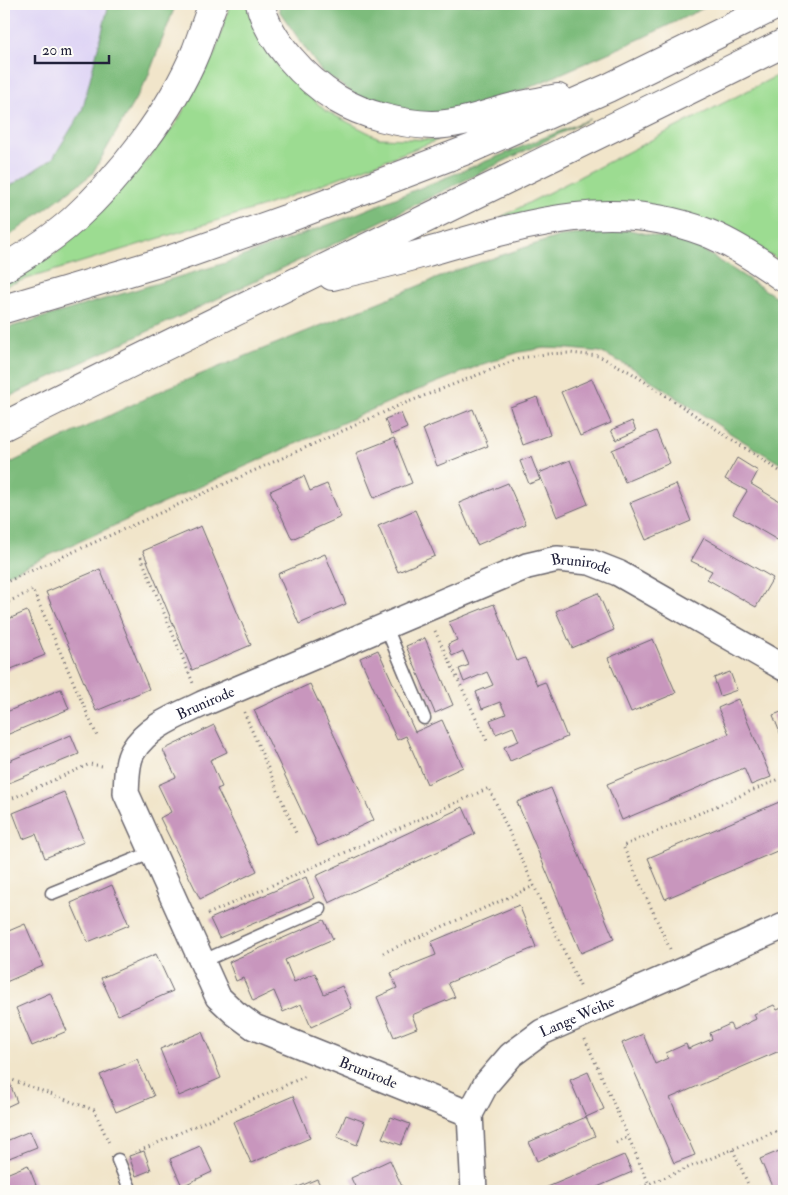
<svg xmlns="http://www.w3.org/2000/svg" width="788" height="1195" font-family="'IM FELL Double Pica',serif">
  <rect width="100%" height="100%" fill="#fdfcf7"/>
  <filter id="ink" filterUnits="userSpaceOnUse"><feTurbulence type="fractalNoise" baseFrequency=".02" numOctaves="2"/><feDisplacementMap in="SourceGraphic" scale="10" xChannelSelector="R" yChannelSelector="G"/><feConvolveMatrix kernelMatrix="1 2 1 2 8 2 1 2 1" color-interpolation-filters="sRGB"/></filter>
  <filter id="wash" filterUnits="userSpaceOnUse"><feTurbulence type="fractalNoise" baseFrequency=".0096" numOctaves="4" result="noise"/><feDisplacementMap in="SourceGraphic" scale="20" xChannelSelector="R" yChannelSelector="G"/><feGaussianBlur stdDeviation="1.12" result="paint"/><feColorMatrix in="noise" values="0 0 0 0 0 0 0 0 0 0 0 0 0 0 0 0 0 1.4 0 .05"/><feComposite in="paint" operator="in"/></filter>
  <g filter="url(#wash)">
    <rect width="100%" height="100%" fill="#f1e5ca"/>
    <path fill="#dfd5f5" d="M4 4H117L94 139 4 211Z"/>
    <path fill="#9cdc91" stroke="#5f7f66" d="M230 4H247L253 23 280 69 326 111 379 138 438 140 264 206 4 286V284L59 251 92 220 142 166 177 122 215 53Z
      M784 72V264L773 256 552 209 501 217Z"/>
    <path fill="#7dbc7b" stroke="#506f5b" d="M109 4H176L147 79 92 174 4 240V190L53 158 82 111Z
      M278 4H712L642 38 526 89 464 110 416 114 366 102 321 71 280 12Z
      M590 119 351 236 4 399V329L225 263 346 218Z
      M630 230 695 245 784 302V466L733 435 631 367 600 352 570 349 545 348 520 352 483 364 396 399 179 496 4 576V466L167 388 460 269 560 236Z"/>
    <g id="blocks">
      <path fill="#c896bd" d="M592 379 611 423 580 436 561 392Z
        M537 397 550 435 523 445 510 407Z
        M473 409 488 446 437 466 423 429Z
        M401 413 407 428 391 435 385 419Z
        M632 421 636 431 616 440 611 430Z
        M656 431 670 463 625 482 612 450Z
        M394 438 412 483 374 498 356 453Z
        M531 457 540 480 529 484 520 461Z
        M737 458 758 471 751 484 784 504V532L779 541 733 514 747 491 725 479Z
        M570 460 588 504 557 517 539 473Z
        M304 476 310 491 327 484 341 517 292 539 270 491Z
        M508 483 526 524 477 545 459 503Z
        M676 484 691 521 646 540 630 503Z
        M415 510 435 556 398 572 378 526Z
        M201 526 251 645 192 670 143 551Z
        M704 538 773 578 756 607 707 579 712 571 691 561Z
        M325 554 346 604 299 624 278 574Z
        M100 569 149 689 96 711 46 592Z
        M598 593 614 630 572 648 556 611Z
        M494 604 517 661 525 658 537 685 545 682 567 737 510 761 504 747 519 741 513 727 496 734 490 720 506 714 500 702 482 709 476 692 493 685 487 672 464 682 459 669 469 665 463 651 452 656 448 644 457 640 449 622Z
        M27 611 45 655 4 672V621Z
        M425 638 453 705 435 713 406 646Z
        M653 639 676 693 631 712 608 658Z
        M378 650 415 732 442 720 463 767 427 784 406 736 397 740 360 658Z
        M730 672 737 690 720 696 714 678Z
        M310 684 374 820 318 846 254 710Z
        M61 689 69 709 4 736V713Z
        M738 699 771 777 751 785 744 768 622 820 607 784 729 734 718 708Z
        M784 711V743L773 715Z
        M214 725 227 752 210 760 222 787 217 789 257 871 200 899 160 818 171 812 158 785 176 777 163 750Z
        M71 735 79 754 4 785V763Z
        M551 788 614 939 581 953 517 802Z
        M64 792 84 842 45 858 36 834 23 839 13 813Z
        M784 800V848L665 899 648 858Z
        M463 807 475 834 329 903 316 876Z
        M306 877 314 898 219 938 210 919Z
        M112 885 129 925 88 942 71 903Z
        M519 905 536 947 448 983 455 997 412 1015 417 1028 394 1037 377 997 397 988 391 973 436 955 431 942Z
        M324 920 333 939 285 960 294 982 315 973 324 994 342 986 352 1008 311 1027 301 1004 283 1012 274 991 253 1001 243 978 236 981 229 962Z
        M25 924 43 966 6 982 4 978V933Z
        M156 954 173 991 118 1015 101 978Z
        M50 993 67 1031 32 1046 16 1008Z
        M774 1005 777 1010 784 1007V1049L670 1098 695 1155 674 1163 622 1043 643 1034 655 1064 668 1058 666 1053 686 1044 688 1049 712 1039 710 1033 730 1024 733 1030 756 1019 754 1014Z
        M202 1032 221 1078 179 1096 160 1049Z
        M137 1059 154 1096 116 1112 100 1075Z
        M588 1072 604 1109 586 1117 570 1080Z
        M10 1084 17 1102 4 1108V1087Z
        M293 1096 310 1138 251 1163 233 1122Z
        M346 1115 365 1122 357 1145 337 1137Z
        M391 1117 410 1124 401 1145 382 1138Z
        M586 1117 595 1136 537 1161 529 1142Z
        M30 1131 37 1147 4 1160V1142Z
        M200 1146 212 1172 182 1186 170 1159Z
        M784 1149V1191H774L760 1159Z
        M144 1151 151 1170 136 1176 129 1156Z
        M624 1155 632 1172 588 1191H538Z
        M390 1160 404 1191H357L351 1178Z
        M28 1165 36 1185 30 1187 32 1191H4V1175Z
        M317 1179 323 1191H289Z"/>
    </g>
  </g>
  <g filter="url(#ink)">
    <use href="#blocks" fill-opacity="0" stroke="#6a666d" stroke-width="1"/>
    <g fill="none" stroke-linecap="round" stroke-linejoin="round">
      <g stroke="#6a666d" stroke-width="15">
        <path id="lane" d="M386 627 424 718
          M52 893 153 852
          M201 962 320 909
          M118 1160 131 1191"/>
      </g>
      <g stroke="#6a666d" stroke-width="28">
        <g id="street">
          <path id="s1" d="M470 1114 254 1027 235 1013 218 997 126 793C127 780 126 762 133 751 148 726 177 716 202 704L527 566 557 559 590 562 618 573 784 668"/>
          <path id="s2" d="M474 1191 470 1114 486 1084 511 1055 542 1032 784 926"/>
        </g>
      </g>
      <g stroke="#6a666d" stroke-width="30">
        <path id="highway" d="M260 4C269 41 305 79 337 99 364 115 400 124 432 125 461 125 489 113 517 106 530 103 544 101 558 98
          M4 268C28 254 52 239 73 220 121 176 171 112 196 51 202 35 207 19 213 4
          M332 276C363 269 394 262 424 253 519 226 608 195 705 232 733 243 760 261 784 278
          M4 309 172 259 286 219 472 148 608 88 779 4
          M4 426C263 296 525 172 784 43"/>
      </g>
      <path stroke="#6a666d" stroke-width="3" stroke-dasharray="1 4" stroke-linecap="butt" d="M141 557 193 683
        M4 583 398 406 521 358 546 354 570 353 599 356 630 372 784 474
        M4 604 33 590 97 736
        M435 631 488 743
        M244 712 296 833
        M4 802 90 764 102 766
        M208 914 489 788 581 988
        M670 949 623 846 784 777
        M383 953 534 886
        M585 1039 649 1184
        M4 1077 94 1110 110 1145
        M616 1143 628 1137
        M733 1150 751 1191
        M135 1153 306 1076V1075
        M632 1191 784 1128"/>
      <use href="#lane" stroke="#fff" stroke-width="12"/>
      <use href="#street" stroke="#fff" stroke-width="25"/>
      <use href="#highway" stroke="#fff" stroke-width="28"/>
    </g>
  </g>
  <g text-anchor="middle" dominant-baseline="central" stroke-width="4.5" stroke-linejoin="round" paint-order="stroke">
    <g font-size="15" fill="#22223b" stroke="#fdfcf7">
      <text stroke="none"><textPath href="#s1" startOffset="1040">Brunirode</textPath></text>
      <text stroke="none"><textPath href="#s1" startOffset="635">Brunirode</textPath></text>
      <text stroke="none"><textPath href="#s2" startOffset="226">Lange Weihe</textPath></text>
      <text transform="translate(368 1073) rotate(22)">Brunirode</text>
    </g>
  </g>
  <rect width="788" height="1195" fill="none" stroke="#fdfcf7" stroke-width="20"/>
  <path d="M35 55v8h74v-8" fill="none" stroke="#22223b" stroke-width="2.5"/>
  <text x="42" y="55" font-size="15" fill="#22223b" stroke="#fdfcf7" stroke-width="4" paint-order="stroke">20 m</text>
</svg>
